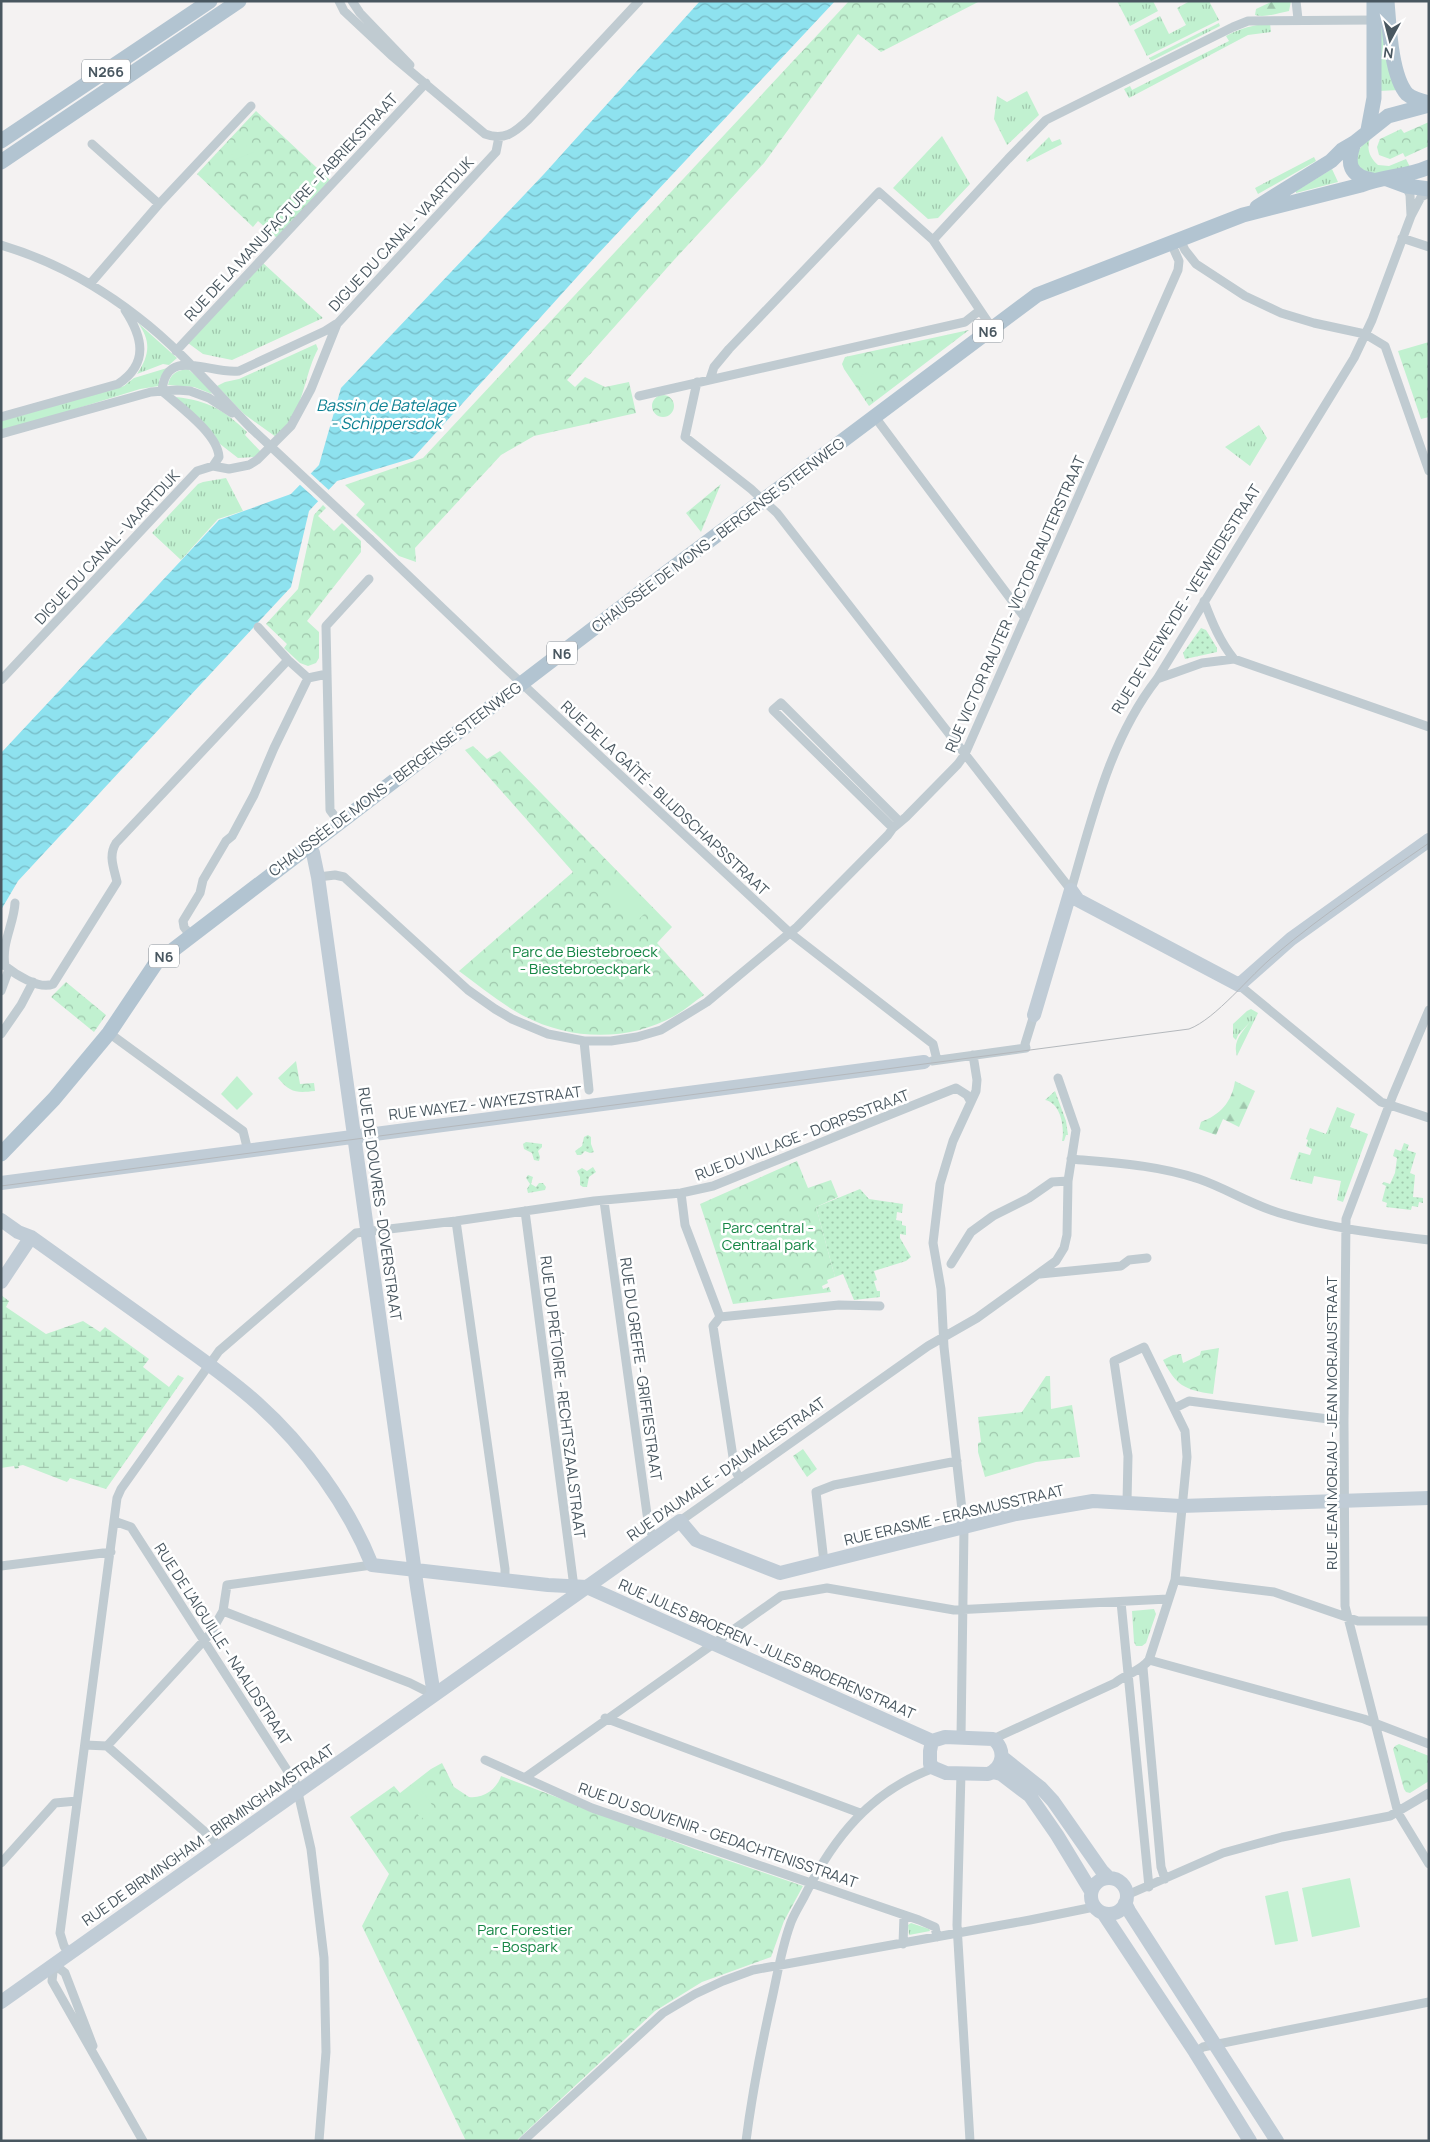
<svg xmlns="http://www.w3.org/2000/svg" width="1430" height="2142" font-family="Manrope,sans-serif">
  <defs>
    <pattern id="grass-tufts" width="24" height="20" patternUnits="userSpaceOnUse" patternTransform="scale(1.25)"><rect width="24" height="20" fill="#c1f1d0"/><path d="M3 7l-1-3M5 7V3M7 7l1-3M15 17l-1-3M17 17v-4M19 17l1-3" fill="none" stroke="#9fc6ac"/></pattern>
    <pattern id="forest-firs" width="22" height="20" patternUnits="userSpaceOnUse" patternTransform="scale(1.25)"><rect width="22" height="20" fill="#c1f1d0"/><path d="M5 1l3.5 6h-7zM16 11l3.5 6h-7z" fill="#9fc6ac"/></pattern>
    <pattern id="wetland-marsh" width="20" height="14" patternUnits="userSpaceOnUse" patternTransform="scale(1.25)"><rect width="20" height="14" fill="#c1f1d0"/><path d="M1 5h8M5 5V1M11 12h8M15 12V8" fill="none" stroke="#9fc6ac"/></pattern>
    <pattern id="park-crowns" width="20" height="18" patternUnits="userSpaceOnUse" patternTransform="scale(1.25)"><rect width="20" height="18" fill="#c1f1d0"/><path d="M2 6a3 3 0 1 1 6 0M12 15a3 3 0 1 1 6 0" fill="none" stroke="#9fc6ac"/></pattern>
    <pattern id="garden-dots" width="8" height="8" patternUnits="userSpaceOnUse" patternTransform="scale(1.25)"><rect width="8" height="8" fill="#c1f1d0"/><path d="M2 2h.1M6 6h.1" fill="none" stroke="#9fc6ac" stroke-width="1.8" stroke-linecap="round"/></pattern>
    <pattern id="water-waves" width="16" height="10" patternUnits="userSpaceOnUse" patternTransform="scale(1.25)"><rect width="16" height="10" fill="#8ee2ef"/><path d="M0 5q4-4 8 0t8 0" fill="none" stroke="#76bac5"/></pattern>
  </defs>
  <rect width="100%" height="100%" fill="#f4f2f2"/>
  <path fill="url(#grass-tufts)" d="M1117 1H1153L1158 11 1130 26Z
    M1190 1H1209L1219 20 1147 56 1134 30 1160 16 1169 34 1186 25 1177 8Z
    M1379 1 1399 90 1379 91Z
    M1219 23 1220 26 1151 61 1149 58Z
    M1270 23 1271 32 1248 35 1129 98 1124 89 1130 86 1132 90 1229 41 1226 36C1240 28 1254 25 1270 23Z
    M1027 91 1039 115 1007 145 994 119 997 96 1007 102Z
    M942 136 970 184 938 218 928 219 893 188Z
    M1049 137 1052 142 1060 139 1062 144 1027 162 1026 160Z
    M1370 139C1366 149 1370 158 1378 165L1389 166 1406 159 1411 169 1369 174 1357 165C1357 152 1359 146 1370 139Z
    M1314 157 1316 161 1258 194 1255 188Z
    M1332 169 1338 182 1296 193V191Z
    M263 263 323 318 232 360 203 354 188 343Z
    M138 323 177 358 169 365 163 364 137 374C149 356 152 342 138 323Z
    M316 344 318 349C306 371 305 397 291 419 287 425 281 431 276 437L244 414 217 386 225 382 239 379Z
    M167 368 159 380V386L140 389 1 432V421L124 386 134 378Z
    M188 369 207 386 212 394 194 387 168 385C170 374 177 370 188 369Z
    M176 397C209 401 224 410 247 432L245 435 262 453 254 457 238 458 220 444 177 400Z
    M1259 425 1267 438 1250 466 1225 447Z
    M226 478 243 511 218 519 181 560 152 533 198 484 203 482Z
    M1251 1009 1258 1013 1237 1056C1232 1041 1243 1031 1251 1021L1238 1035 1236 1040 1233 1037V1024L1247 1011Z
    M1337 1107 1355 1114 1350 1127 1368 1134 1343 1202 1337 1200 1341 1181 1314 1176 1312 1184 1290 1179 1299 1152 1310 1155 1312 1149 1306 1146 1308 1140 1306 1139 1310 1128 1326 1134Z
    M1154 1609 1156 1614 1146 1643 1142 1646H1136L1134 1642 1132 1611Z
    M911 1923 929 1929 930 1931 909 1935 908 1925Z"/>
  <path fill="url(#forest-firs)" d="M1273 1H1291L1289 11C1279 13 1265 18 1255 15L1256 9Z
    M1235 1081 1255 1091 1239 1127 1223 1119 1216 1135 1199 1129 1201 1122C1220 1115 1232 1102 1235 1081Z"/>
  <path fill="url(#wetland-marsh)" d="M1 1295 9 1301 6 1307 46 1334 83 1321 100 1332 105 1327 149 1359 143 1367 169 1387 178 1375 184 1378 106 1489 70 1478 67 1482 23 1465 18 1466 19 1468 15 1469 14 1466 1 1468Z"/>
  <path fill="url(#park-crowns)" d="M849 1H980L881 52 858 34 764 163 674 260 567 380 575 387 585 377 605 387 629 382 636 413 534 436 501 455 415 548 416 562 399 556 356 515 365 504 345 485 423 458Z
    M256 111 331 181 277 238 258 221 253 227 197 174Z
    M1429 122V146L1405 157 1403 153 1390 159 1379 155 1377 147 1380 139 1401 129 1404 133Z
    M969 330 869 406 844 369 842 364 845 357Z
    M1429 342V417L1421 419 1398 351Z
    M652 406a11 11 0 1 1 22 0a11 11 0 1 1-22 0Z
    M721 484 720 486 701 532 686 513Z
    M323 505 326 508 318 516 334 531 342 523 361 541V552L307 621 319 632V658L316 663 308 666 300 663 284 648 287 644 266 624 298 589 314 515Z
    M473 746 487 759 500 751 672 927 657 943 704 995C695 1001 686 1009 676 1015 626 1044 563 1040 515 1011 495 999 477 984 459 971L573 872 465 750Z
    M66 982 106 1015 94 1032 51 997Z
    M296 1061 300 1084 314 1083 315 1091C297 1093 290 1093 278 1078Z
    M797 1161 808 1188 831 1180 838 1197 816 1207 835 1277 827 1280 828 1283 822 1286 823 1289 829 1287 831 1292 733 1304 700 1204Z
    M1219 1348 1213 1394C1184 1390 1176 1385 1163 1360L1173 1355 1181 1354 1183 1363 1200 1355 1201 1351Z
    M1046 1376H1050L1051 1409 1072 1405 1080 1457 1036 1462 985 1477 978 1452V1443L981 1442 978 1417 1022 1412Z
    M803 1449 817 1469 807 1477 793 1456Z
    M1399 1744 1429 1756V1781L1410 1793 1406 1792 1404 1789 1393 1749 1395 1746Z
    M442 1763 454 1787 469 1797C483 1799 497 1789 501 1776L694 1849 803 1886 784 1921 771 1957 702 1982 655 2011 516 2141H466L362 1926 389 1874 350 1817 394 1786 400 1793 431 1769Z"/>
  <path fill="url(#garden-dots)" d="M1201 628 1206 630 1217 648V652L1185 659 1183 653Z
    M1055 1091 1066 1121 1068 1135H1066L1064 1141H1062C1065 1128 1061 1103 1045 1100Z
    M588 1135 591 1137V1144L594 1152 590 1153 585 1151 581 1155H577L575 1151 582 1146 584 1137Z
    M526 1142 542 1144V1147L538 1151 540 1157 539 1161 534 1160 532 1153 524 1149 523 1144Z
    M1404 1143 1409 1145 1407 1150 1416 1153 1410 1173 1415 1175 1413 1197 1423 1198V1203L1419 1202 1418 1207 1412 1206 1411 1210 1386 1207 1387 1203 1382 1201 1386 1186 1382 1184 1384 1182 1390 1184 1395 1173 1397 1158 1393 1156 1395 1149 1401 1151Z
    M593 1167 596 1172 589 1177 587 1187H583L580 1185V1177L577 1171 582 1168 587 1171Z
    M528 1175 533 1177 531 1184 536 1187 539 1183H543L546 1187 545 1190 528 1193 527 1189 530 1184 526 1178Z
    M860 1189 869 1199 903 1204 902 1213 897 1212 896 1220 902 1221V1225L906 1226V1235L900 1234V1238L911 1257 906 1261 874 1271 877 1280 874 1281 877 1291H880V1297L854 1300 843 1274 835 1277 816 1207Z"/>
  <path fill="#c1f1d0" d="M254 143V152L234 160 231 152Z
    M869 372 874 374 879 379 862 391C856 383 859 374 869 372Z
    M622 878 651 907 634 924 605 895Z
    M237 1076 253 1094 237 1110 221 1094Z
    M417 1784 435 1809 421 1819 403 1793Z
    M1350 1878 1360 1927 1312 1937 1302 1888Z
    M1288 1891 1298 1941 1275 1945 1265 1896Z"/>
  <path fill="url(#water-waves)" d="M700 1H835L596 256 413 458 337 481 309 511 291 587 18 881 1 910V753L219 520 291 494 319 465 341 388 544 174Z"/>
  <path fill="#f4f2f2" d="M309 472 331 492 320 503 298 483Z"/>
  <g fill="none" stroke-linecap="round" stroke-linejoin="round">
    <path stroke="#c0cbd1" stroke-width="9" d="M339 1 344 11 391 55 485 134C504 141 514 133 528 120L639 1
      M352 1 360 13 410 65
      M1296 1 1298 19
      M92 144 159 204
      M1406 186 1410 195 1411 215
      M1402 238 1429 247
      M933 240 1008 159 1046 120 1058 114 1233 27 1248 21 1374 20
      M1180 240 1185 250 1196 264 1245 296 1281 313 1314 323 1365 334 1385 346 1429 471
      M1 245C51 260 97 285 138 317 180 349 215 391 252 429
      M90 284 159 204 251 106
      M176 351 426 83
      M710 379 714 367 729 349 879 192 933 240 992 328
      M697 382 685 437 751 489 777 513 1071 890
      M162 391C166 345 211 375 239 371L325 331 336 324
      M162 391C180 407 218 434 219 457L213 466
      M639 396 965 322 979 311
      M1 417 118 384C150 363 142 336 125 310
      M875 417 1025 618
      M1 434 151 392 177 390 190 391 209 398 232 413
      M370 539 502 665 790 933 933 1044 937 1060
      M1204 601C1212 622 1220 642 1234 659
      M258 627 288 660 308 678
      M308 678 327 674
      M1157 679 1202 663 1234 659 1429 727
      M1 680 197 471 213 466 229 469 249 465 257 460 291 426 311 389 337 324 496 152 499 137
      M339 822 330 810 326 626 369 579
      M893 828 773 710 781 703 899 821
      M318 877 335 875 344 877 468 990 495 1009 512 1019 548 1034 584 1041H611L637 1037 661 1030 707 1002 797 927 888 835 893 828 906 817 958 764 965 754 1178 270 1179 261 1171 243
      M1071 890C1092 818 1110 739 1157 679L1354 358 1372 320 1411 216 1421 197 1429 193
      M15 903C14 924 1 943 5 966 15 974 39 990 53 984L117 882C114 868 108 856 116 843L288 660
      M190 935 184 927 183 921 200 893 203 880 226 841 232 836 254 795 274 748 308 678
      M1239 985 1381 1102 1429 1118
      M1 991 9 969
      M1429 1010 1393 1095 1346 1219 1344 1421 1345 1606 1398 1813 1429 1864
      M109 1033 243 1131 248 1151
      M1 1034 21 1005 33 982
      M584 1041 589 1090
      M932 1061 1026 1048 1025 1044 1034 1015
      M1071 1159C1115 1163 1157 1165 1199 1179 1228 1189 1253 1206 1283 1214 1330 1228 1380 1234 1429 1240
      M681 1193 685 1225 720 1317
      M604 1201 647 1514 650 1531 656 1538
      M525 1211 574 1587
      M456 1221 505 1569V1580
      M951 1264 971 1232 993 1216 1029 1198 1052 1182 1068 1181
      M1040 1274 1121 1266 1129 1260 1147 1258
      M720 1317 713 1326 735 1470 740 1479
      M720 1317 839 1305 880 1306
      M1175 1408 1189 1401 1344 1421
      M114 1521 131 1527 296 1784 311 1849 324 1958 326 2052 319 2141
      M680 1521 928 1346 977 1318 1056 1261 1064 1248 1067 1235 1068 1181 1076 1130 1058 1078
      M824 1562 816 1492 834 1485 957 1461
      M1 1566 111 1552
      M1175 1580 1274 1592 1358 1621H1429
      M1121 1602 1149 1887
      M223 1611 410 1683 434 1695
      M1149 1660 1364 1719 1429 1744
      M1143 1668 1161 1867 1165 1879
      M605 1718 860 1813
      M961 1737 964 1528 944 1347 941 1289 933 1243 940 1184 953 1141 976 1091 977 1080 973 1055
      M993 1739 1115 1683C1126 1674 1141 1671 1149 1660L1175 1580 1187 1457 1185 1431 1144 1347 1114 1361 1128 1456 1127 1502
      M85 1745 107 1746 213 1839 219 1849
      M107 1746 210 1634 223 1611 227 1585 372 1565
      M485 1760 592 1808 919 1920 935 1927 937 1937
      M961 1773 957 1925 970 2141
      M526 1777 781 1596 827 1588 954 1610 1168 1599
      M1 1863 55 1803 77 1801
      M1127 1895 1223 1853 1282 1837 1390 1816 1429 1793
      M903 1944 904 1915
      M69 1954 64 1946 60 1933 117 1498 121 1489 219 1351 356 1233 456 1221 594 1201 681 1193 713 1186 956 1088 967 1095 971 1102
      M54 1964 52 1981 143 2141
      M54 1964 65 1973 93 2046
      M1195 2052 1203 2047 1429 2002
      M523 2141 663 2013 695 1994 723 1981 753 1970 1030 1920 1094 1907
      M746 2141C752 2094 761 2048 771 2003 777 1977 781 1950 790 1925 793 1915 800 1905 805 1895 834 1837 871 1791 934 1768"/>
    <path stroke="#c0ccd6" stroke-width="14" d="M308 845 313 853 318 877 417 1587 434 1695
      M1071 890 1078 900 1239 985 1291 939 1429 840
      M1034 1015 1071 890
      M1 1183 924 1062
      M1 1220 18 1232 31 1237C73 1267 115 1297 157 1327 191 1352 226 1375 257 1403 305 1446 348 1505 372 1565L548 1585 587 1587 932 1741
      M1 1282 31 1237
      M945 1737 993 1739C1006 1749 1004 1768 988 1774L946 1773 934 1768 930 1764V1751L932 1741Z
      M1002 1757 1041 1788 1053 1801 1102 1871 1109 1878
      M993 1772 1001 1774 1030 1796 1057 1835 1091 1891
      M1091 1896a18 18 0 1 1 36 0a18 18 0 1 1-36 0Z
      M1125 1903 1129 1911 1277 2141
      M1103 1913 1195 2052 1250 2141
      M1 2002 680 1521 696 1540 780 1573 1016 1514 1093 1501 1181 1506 1429 1498"/>
    <path stroke="#b2c4d1" stroke-width="15" d="M1387 1C1389 25 1391 76 1407 94 1413 99 1421 101 1429 103
      M1368 130 1374 98V1
      M1 141 210 1
      M1354 143C1346 164 1350 176 1372 180
      M1 162 239 1
      M1387 179 1406 186 1429 189
      M1257 207 1331 161 1342 150 1354 143 1388 116 1429 105
      M1 1154 54 1099 109 1033 156 963 670 570 1037 295 1243 215 1361 185C1383 176 1407 177 1429 167"/>
    <path stroke="#b4b8bc" stroke-width="1" d="M1 1186 1189 1029C1216 1019 1250 975 1275 955 1323 914 1377 879 1429 843"/>
    <path stroke="#c0cbd1" stroke-width="9" d="M252 429 370 539"/>
  </g>
  <g text-anchor="middle" dominant-baseline="central" stroke-width="5" stroke-linejoin="round" paint-order="stroke">
    <g fill="#fff" stroke="#808990" stroke-width="1">
      <rect x="82" y="59.5" width="48" height="23" rx="4"/>
      <rect x="973" y="319.5" width="30" height="23" rx="4"/>
      <rect x="547" y="641.5" width="30" height="23" rx="4"/>
      <rect x="149" y="944.5" width="30" height="23" rx="4"/>
    </g>
    <g font-size="14" font-weight="bold" fill="#495760">
      <text x="106" y="71">N266</text>
      <text x="988" y="331">N6</text>
      <text x="562" y="653">N6</text>
      <text x="164" y="956">N6</text>
    </g>
    <g font-size="15" fill="#495760" stroke="#fff">
      <text transform="translate(291 207) rotate(-47)">RUE DE LA MANUFACTURE - FABRIEKSTRAAT</text>
      <text transform="translate(401 234) rotate(-47)">DIGUE DU CANAL - VAARTDIJK</text>
      <text transform="translate(718 535) rotate(-37)">CHAUSSÉE DE MONS - BERGENSE STEENWEG</text>
      <text transform="translate(107 547) rotate(-47)">DIGUE DU CANAL - VAARTDIJK</text>
      <text transform="translate(1186 599) rotate(-58)">RUE DE VEEWEYDE - VEEWEIDESTRAAT</text>
      <text transform="translate(1015 604) rotate(-66)">RUE VICTOR RAUTER - VICTOR RAUTERSTRAAT</text>
      <text transform="translate(395 779) rotate(-37)">CHAUSSÉE DE MONS - BERGENSE STEENWEG</text>
      <text transform="translate(665 798) rotate(43)">RUE DE LA GAÎTÉ - BLIJDSCHAPSSTRAAT</text>
      <text transform="translate(485 1103) rotate(-7)">RUE WAYEZ - WAYEZSTRAAT</text>
      <text transform="translate(802 1135) rotate(-21)">RUE DU VILLAGE - DORPSSTRAAT</text>
      <text transform="translate(380 1204) rotate(82)">RUE DE DOUVRES - DOVERSTRAAT</text>
      <text transform="translate(641 1369) rotate(82)">RUE DU GREFFE - GRIFFIESTRAAT</text>
      <text transform="translate(563 1397) rotate(83)">RUE DU PRÉTOIRE - RECHTSZAALSTRAAT</text>
      <text transform="translate(1331 1423) rotate(-90)">RUE JEAN MORJAU - JEAN MORJAUSTRAAT</text>
      <text transform="translate(726 1469) rotate(-35)">RUE D'AUMALE - D'AUMALESTRAAT</text>
      <text transform="translate(954 1515) rotate(-13)">RUE ERASME - ERASMUSSTRAAT</text>
      <text transform="translate(223 1644) rotate(57)">RUE DE L'AIGUILLE - NAALDSTRAAT</text>
      <text transform="translate(767 1649) rotate(24)">RUE JULES BROEREN - JULES BROERENSTRAAT</text>
      <text transform="translate(208 1835) rotate(-35)">RUE DE BIRMINGHAM - BIRMINGHAMSTRAAT</text>
      <text transform="translate(718 1835) rotate(19)">RUE DU SOUVENIR - GEDACHTENISSTRAAT</text>
    </g>
    <g font-size="15" fill="#168645" stroke="#fff">
      <text x="585" y="951">Parc de Biestebroeck<tspan x="585" dy="17">- Biestebroeckpark</tspan></text>
      <text x="768" y="1227">Parc central -<tspan x="768" dy="17">Centraal park</tspan></text>
      <text x="525" y="1929">Parc Forestier<tspan x="525" dy="17">- Bospark</tspan></text>
    </g>
    <g font-size="16" font-style="italic" fill="#0b8093" stroke="#fff">
      <text x="386" y="405">Bassin de Batelage<tspan x="386" dy="18">- Schippersdok</tspan></text>
    </g>
  </g>
  <rect width="1430" height="2142" fill="none" stroke="#495760" stroke-width="5"/>
  <g transform="translate(1390 40) rotate(187)" stroke="#ffffff" stroke-width="4" paint-order="stroke">
  <path d="M0-4L9 19L0 12L-9 19Z" fill="#495760"/>
  <text y="-8" font-size="14" font-weight="bold" text-anchor="middle" fill="#495760">N</text>
  </g>
</svg>
